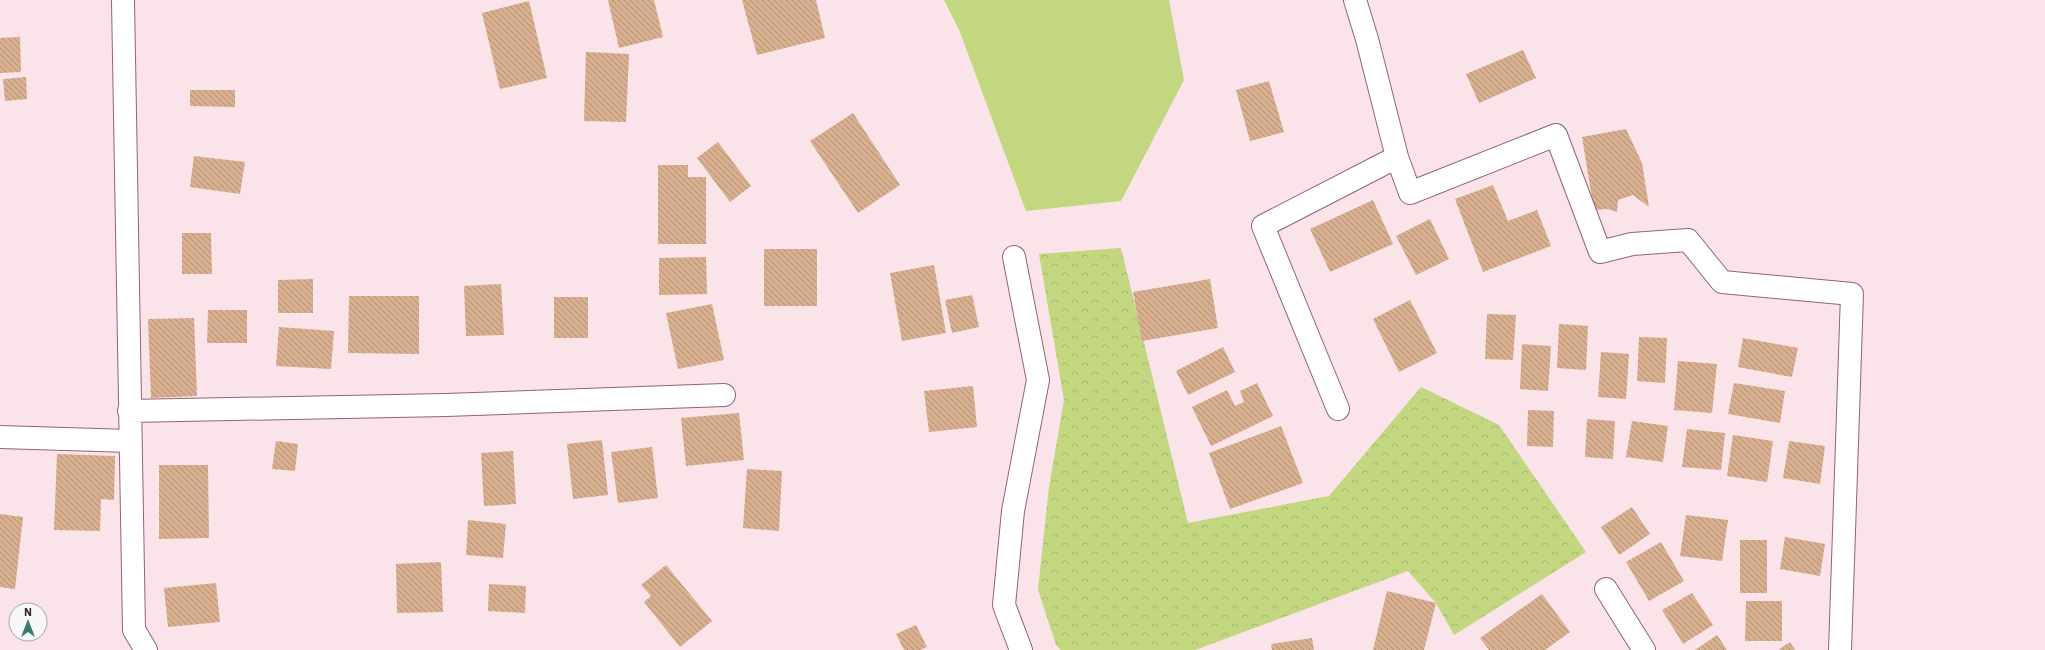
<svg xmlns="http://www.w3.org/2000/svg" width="2045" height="650" font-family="'IBM Plex Sans',sans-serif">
  <defs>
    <pattern id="forest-crowns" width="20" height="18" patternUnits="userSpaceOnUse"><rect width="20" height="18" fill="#c2d77f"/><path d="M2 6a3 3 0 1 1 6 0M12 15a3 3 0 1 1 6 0" fill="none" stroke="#a7b86e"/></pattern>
    <pattern id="building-back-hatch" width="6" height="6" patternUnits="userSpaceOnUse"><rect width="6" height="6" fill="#d9b08f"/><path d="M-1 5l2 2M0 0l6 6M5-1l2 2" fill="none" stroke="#b18f75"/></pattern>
  </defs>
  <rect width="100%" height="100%" fill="#fae3e9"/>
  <path fill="#c2d77f" d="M944 0H1169L1184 80 1121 201 1026 211 960 32Z"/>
  <path fill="url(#forest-crowns)" d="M1121 248 1188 523 1329 496 1421 387 1499 425 1586 552 1454 635 1436 603 1408 571 1195 650H1061L1056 645 1038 590 1049 487 1064 400 1039 254Z"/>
  <path fill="url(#building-back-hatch)" d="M608 0H654L663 37 619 48Z
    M742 0H816L825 38 757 55Z
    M529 1 547 78 500 89 482 13Z
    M20 37 21 72 0 73V38Z
    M1523 50 1536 78 1479 103 1466 74Z
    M586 52 629 54 626 122 584 121Z
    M26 77 27 99 5 101 3 79Z
    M1269 81 1284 132 1250 141 1236 90Z
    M190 90H235V107L190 106Z
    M853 113 900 185 858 213 810 141Z
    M1626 129 1642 163 1649 207 1633 195 1618 200 1617 212 1608 209 1594 210 1582 137Z
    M718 142 751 186 730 202 697 158Z
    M194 156 245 162 240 194 190 187Z
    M658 165H688V177H706V244H658Z
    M1493 185 1508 221 1537 210 1551 246 1483 272 1455 199Z
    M1373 200 1393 244 1330 272 1310 229Z
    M1430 219 1449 259 1416 275 1396 236Z
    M182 233H211L212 274H182Z
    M764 249H817V306H764Z
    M706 257 707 294 659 295V258Z
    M934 265 946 333 902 341 890 273Z
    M313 279V313H278V280Z
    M1210 279 1218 328 1142 341 1133 292Z
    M501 284 504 335 466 336 464 286Z
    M972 295 979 327 952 333 945 300Z
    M349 296H419V354L348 353Z
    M554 297H588V338H554Z
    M1410 300 1437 353 1399 372 1373 319Z
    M712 304 724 360 678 369 666 313Z
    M208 310H247V343H207Z
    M1487 314 1516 315 1513 360 1485 359Z
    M194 318 197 396 151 398 148 319Z
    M1559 324 1588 326 1586 370 1557 368Z
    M279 327 334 331 331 369 276 366Z
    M1639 337 1667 338 1665 383 1637 381Z
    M1743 338 1798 348 1792 377 1738 367Z
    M1522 344 1551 346 1548 391 1520 389Z
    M1223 347 1235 372 1188 395 1176 371Z
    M1601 352 1629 354 1626 399 1598 397Z
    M1678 361 1717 364 1712 413 1674 410Z
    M1257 383 1273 416 1211 446 1192 407 1227 390 1235 406 1244 402 1240 391Z
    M1734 383 1785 391 1780 423 1728 414Z
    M973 386 977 427 929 432 924 391Z
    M1528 410 1554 411 1553 447 1527 446Z
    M739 413 744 460 686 466 681 418Z
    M1587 419 1615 421 1613 459 1585 457Z
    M1632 421 1668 426 1663 462 1626 457Z
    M1281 426 1303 483 1230 509 1209 453Z
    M1687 429 1725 433 1721 470 1682 467Z
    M1733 435 1773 441 1767 482 1727 476Z
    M602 440 608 495 573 499 567 444Z
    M276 441 298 444 295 471 272 469Z
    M1789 441 1825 446 1820 484 1783 478Z
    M652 447 658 498 618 503 611 452Z
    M513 451 516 504 484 506 481 453Z
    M57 454 115 456 114 500 101 499 100 531 54 530Z
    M159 465H208L209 538 159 539Z
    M747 469 782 471 779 531 743 528Z
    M1632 507 1650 534 1619 555 1601 527Z
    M0 514 23 517 15 589 0 587Z
    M1686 515 1728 520 1722 561 1680 556Z
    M468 520 506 524 503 558 466 555Z
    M1785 537 1825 544 1820 576 1780 569Z
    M1740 540H1767V593H1740Z
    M1661 542 1684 581 1649 601 1626 562Z
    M441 562 443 612 397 613 396 564Z
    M666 565 712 621 680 647 644 602 651 596 641 585Z
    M216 583 220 622 168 627 164 588Z
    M489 584 526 586 525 613 488 611Z
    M1387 591 1436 603 1424 650H1373Z
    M1692 593 1713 625 1683 644 1662 610Z
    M1542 594 1570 632 1545 650H1489L1480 638Z
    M1746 601H1782V641H1745Z
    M916 625 927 647 920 650H904L896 634Z
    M1717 635 1727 650H1695Z
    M1312 638 1314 650H1272L1271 644Z
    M1790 642 1795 650H1778Z"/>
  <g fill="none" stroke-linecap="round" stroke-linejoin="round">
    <g stroke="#946472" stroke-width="24">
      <path id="minor" d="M123 0 134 630 146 650
        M1397 157 1410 193 1556 135 1600 252 1632 244 1688 240 1722 282 1852 294 1840 650
        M1014 257 1038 380 1013 511 1004 605 1021 650
        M1338 409 1263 226 1397 157 1367 39 1355 0
        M129 411 446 405 724 395
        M0 437 130 441
        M1606 589 1644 650"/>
    </g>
    <use href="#minor" stroke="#fff" stroke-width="22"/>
  </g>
  <g transform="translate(28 622)"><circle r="19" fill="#f7f7f7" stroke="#aaa2a4"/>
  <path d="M0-3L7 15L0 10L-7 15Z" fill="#387c70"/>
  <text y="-6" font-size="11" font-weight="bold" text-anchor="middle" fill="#362228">N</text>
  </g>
</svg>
